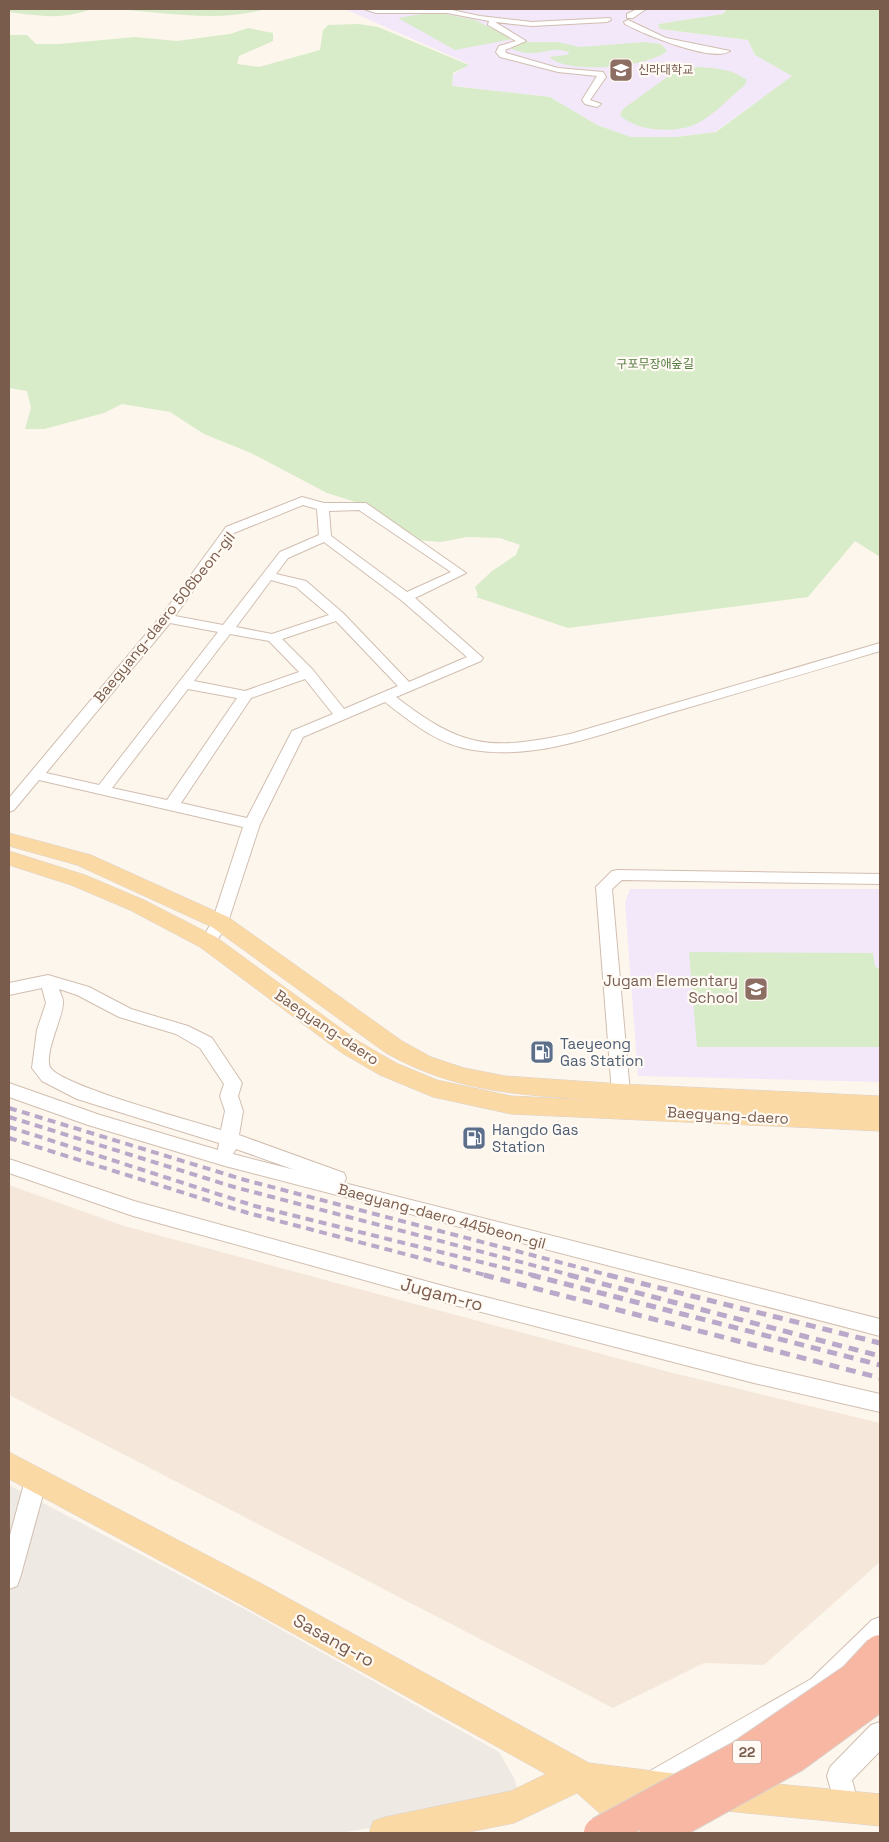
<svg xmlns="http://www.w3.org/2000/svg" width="889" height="1842" font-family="'Space Grotesk','Noto Sans KR',sans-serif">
  <rect width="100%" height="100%" fill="#fdf6ec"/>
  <path fill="#f5e8da" d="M9 1185 124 1226 669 1372 880 1423V1562L764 1665 704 1663 613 1708 9 1395Z"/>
  <path fill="#efe9e4" d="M9 1485 250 1612 499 1752 515 1780 518 1794 401 1823 340 1833H9Z"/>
  <path fill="#f3e8fa" d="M345 9H727L723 14 658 24 660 29 748 40 755 55 793 76 715 132 676 137H631L597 125 550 97 452 86 453 75 469 64Z
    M630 889H880V1082L638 1076 625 903Z"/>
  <path fill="#d8ecc9" d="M9 9H92C61 20 40 16 9 12Z
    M114 9H266C217 23 163 12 114 9Z
    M727 9H880V557L855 541 808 597 568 628 476 597 478 595 475 587 492 571 516 555 520 545 500 538 467 537 441 542 416 540 365 505 327 493 251 453 204 434 170 412 122 404 104 413 44 429H25L31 408 27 391 9 388V35H27L36 44H59L135 37 177 41 230 34 248 28 273 33V41L239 56 237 64 259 67 320 50 323 30 328 25 359 24 378 27 469 65 453 73 452 86 550 97 597 125 631 137H676L716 132 792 76 755 55 748 40 660 29 658 24 723 14Z
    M434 12 475 20 512 39 455 50 398 18Z
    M524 42H558L580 47 644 42 661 44 667 51C650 67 568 75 549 57L566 55 570 53C556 46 548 52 534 53 526 54 517 51 510 48L513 45Z
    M698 67C716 68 732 69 747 80L744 86C729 98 714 115 698 123 678 134 636 132 620 115L623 109 674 72Z
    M689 952 873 953 875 966 880 970V1047H697Z"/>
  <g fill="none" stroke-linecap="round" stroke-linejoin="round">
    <g stroke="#d1beb0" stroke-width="2">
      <path id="minor" d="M364 9H447L480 16 532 22 610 18 611 20 607 22 532 26 495 22 526 41 505 50 506 53 558 68 603 72 606 77 590 100 601 104 597 107 585 104 582 100 597 76 558 72 500 57 496 52 499 46 516 41 488 25 489 21 447 13H376Z
        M637 9H646L633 18H627V14Z
        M628 20 666 38 730 51C713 63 643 34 625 24L624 22Z
        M302 497 324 503H366L466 573 415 598 483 658 481 661 396 697C462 748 489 751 570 734L880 643V651C811 672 742 692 673 712 610 731 540 761 473 750 439 745 412 723 385 702L303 737 260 824 228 922 214 946H202L200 942 212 922 243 827 39 780 14 810 9 812V798L162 615 226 527ZM303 505 317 509 319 535 280 552 223 625 175 616 234 533ZM359 510 451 572 407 592 331 536 329 511ZM324 542 401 600 467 657 409 682 343 613 306 581 276 574 288 558ZM271 580 296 587 329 615 272 634 236 627ZM336 621 398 686 344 709 313 670 282 639ZM170 623 218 632 99 785 46 773ZM230 634 269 641 299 672 245 691 194 681ZM305 679 333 714 292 731 247 818 181 803 251 698ZM188 689 237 698 167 800 112 788Z
        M618 870 880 874V884L622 880 612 889 630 1093 627 1098 621 1100 615 1098 612 1093 596 887 612 871Z
        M48 975 89 987 131 1009 188 1026 212 1038 242 1083 238 1096 243 1111 239 1135 344 1173 346 1178 344 1183 880 1319V1336L225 1166 88 1125 9 1097V1083L100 1115 218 1150 219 1143 77 1099 42 1081 32 1068 37 1030 46 1003 42 988 9 995V983ZM59 989 77 995 119 1017 176 1034 200 1048 224 1084 220 1096 225 1111 221 1130C196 1122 58 1085 50 1067 44 1053 63 1017 63 1003 64 999 60 993 59 989ZM236 1149 295 1170 233 1154Z
        M9 1159 134 1201 458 1290 754 1365 880 1394V1412L754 1383 458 1306 133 1216 9 1173Z
        M36 1470 44 1473 47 1480 20 1578 17 1586 9 1589V1539L25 1480 28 1473Z
        M880 1617V1644L827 1695 661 1793 652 1796 643 1793 640 1784 643 1775 811 1679 872 1620Z
        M880 1722V1751L852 1780 859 1806 856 1815 847 1818 838 1815 827 1776 830 1767 871 1725Z"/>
    </g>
    <g stroke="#dad1cd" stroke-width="1">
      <path id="major" d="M9 833 91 855 228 917 402 1041 431 1057 464 1068 505 1076 621 1084 880 1096V1131L511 1114 433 1097 380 1075 342 1053 200 947 130 910 71 885 9 865V851L85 875 144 900 216 937 358 1041 396 1063 437 1080 511 1096 592 1100C514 1094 456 1092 386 1053L212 927 77 865 9 846Z
        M9 1452 264 1585 589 1763 678 1774 689 1779 694 1790 689 1801 678 1806 635 1801 648 1812 652 1824 648 1833H622L577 1793 514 1823 464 1833H369L373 1821 385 1817 511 1791 546 1774 242 1605 9 1479Z
        M726 1779 880 1794V1826L726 1811 715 1806 710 1795 715 1784Z"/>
    </g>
    <use href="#minor" fill="#fff" fill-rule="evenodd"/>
    <use href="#major" fill="#fbd9a5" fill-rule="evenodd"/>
    <path stroke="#b9a8c9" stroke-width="4" stroke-dasharray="8 5.5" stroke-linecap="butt" d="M9 1108 245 1180 612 1276
      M9 1117 234 1187 574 1276
      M9 1127 255 1206 537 1276
      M9 1138 248 1213 489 1276"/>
    <path stroke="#b9a8c9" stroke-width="5" stroke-dasharray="10 7" stroke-linecap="butt" d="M484 1275 880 1378
      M531 1275 880 1365
      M569 1275 880 1356
      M608 1275 880 1343"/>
    <g stroke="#dad1cd" stroke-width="34" stroke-linecap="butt">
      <path id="highway-bridge" d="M600 1833 740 1757 854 1679 880 1651
        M656 1833 793 1757 867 1703 880 1688"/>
    </g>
    <use href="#highway-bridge" stroke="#f7b7a3" stroke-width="32"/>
  </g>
  <defs>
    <g id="university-square" transform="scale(1.25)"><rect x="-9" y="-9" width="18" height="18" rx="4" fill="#8d6e63" stroke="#fffaf3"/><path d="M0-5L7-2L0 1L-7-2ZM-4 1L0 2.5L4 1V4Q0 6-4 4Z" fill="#fff"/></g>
    <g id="school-square" transform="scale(1.25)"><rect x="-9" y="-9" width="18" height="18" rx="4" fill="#8d6e63" stroke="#fffaf3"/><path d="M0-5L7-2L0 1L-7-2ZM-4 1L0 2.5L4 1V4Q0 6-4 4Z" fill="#fff"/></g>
    <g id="fuel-square" transform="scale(1.25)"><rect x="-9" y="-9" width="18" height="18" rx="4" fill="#5c6f8a" stroke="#fffaf3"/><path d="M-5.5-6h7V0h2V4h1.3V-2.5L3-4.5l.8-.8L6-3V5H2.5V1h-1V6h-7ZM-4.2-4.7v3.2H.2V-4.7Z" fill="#fff"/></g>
  </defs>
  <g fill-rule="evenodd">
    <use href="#university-square" x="621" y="70"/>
    <use href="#school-square" x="756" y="989"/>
    <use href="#fuel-square" x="542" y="1052"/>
    <use href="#fuel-square" x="474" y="1138"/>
  </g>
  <g text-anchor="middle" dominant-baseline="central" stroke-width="4.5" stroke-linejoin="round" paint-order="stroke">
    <g font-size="12" fill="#785e54" stroke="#fffaf3" text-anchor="start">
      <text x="638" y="70">신라대학교</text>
    </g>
    <g font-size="12" fill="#537a41" stroke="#fffaf3">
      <text x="655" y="364">구포무장애숲길</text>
    </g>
    <rect fill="#fffaf3" stroke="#a28b7f" stroke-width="1" x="733" y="1740.5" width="28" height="23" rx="4"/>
    <g font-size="14" font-weight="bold" fill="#7a5c4d">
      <text x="747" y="1752">22</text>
    </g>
    <g font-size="15" fill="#7a5c4d" stroke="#fffaf3">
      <text transform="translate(164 617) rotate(-51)">Baegyang-daero 506beon-gil</text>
      <text transform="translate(327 1027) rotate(34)">Baegyang-daero</text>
      <text transform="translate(728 1115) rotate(3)">Baegyang-daero</text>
      <text transform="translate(442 1216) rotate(15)">Baegyang-daero 445beon-gil</text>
    </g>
    <g font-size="15" fill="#785e54" stroke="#fffaf3" text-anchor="end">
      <text x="738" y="980">Jugam Elementary<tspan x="738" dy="17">School</tspan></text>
    </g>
    <g font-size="15" fill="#4e5e75" stroke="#fffaf3" text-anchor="start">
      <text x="560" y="1043">Taeyeong<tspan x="560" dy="17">Gas Station</tspan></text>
      <text x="492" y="1129">Hangdo Gas<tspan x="492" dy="17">Station</tspan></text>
    </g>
    <g font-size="18" fill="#7a5c4d" stroke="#fffaf3">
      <text transform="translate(442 1294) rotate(15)">Jugam-ro</text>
      <text transform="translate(334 1640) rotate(29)">Sasang-ro</text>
    </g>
  </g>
  <rect width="889" height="1842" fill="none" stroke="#7a5c4d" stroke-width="20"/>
</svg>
